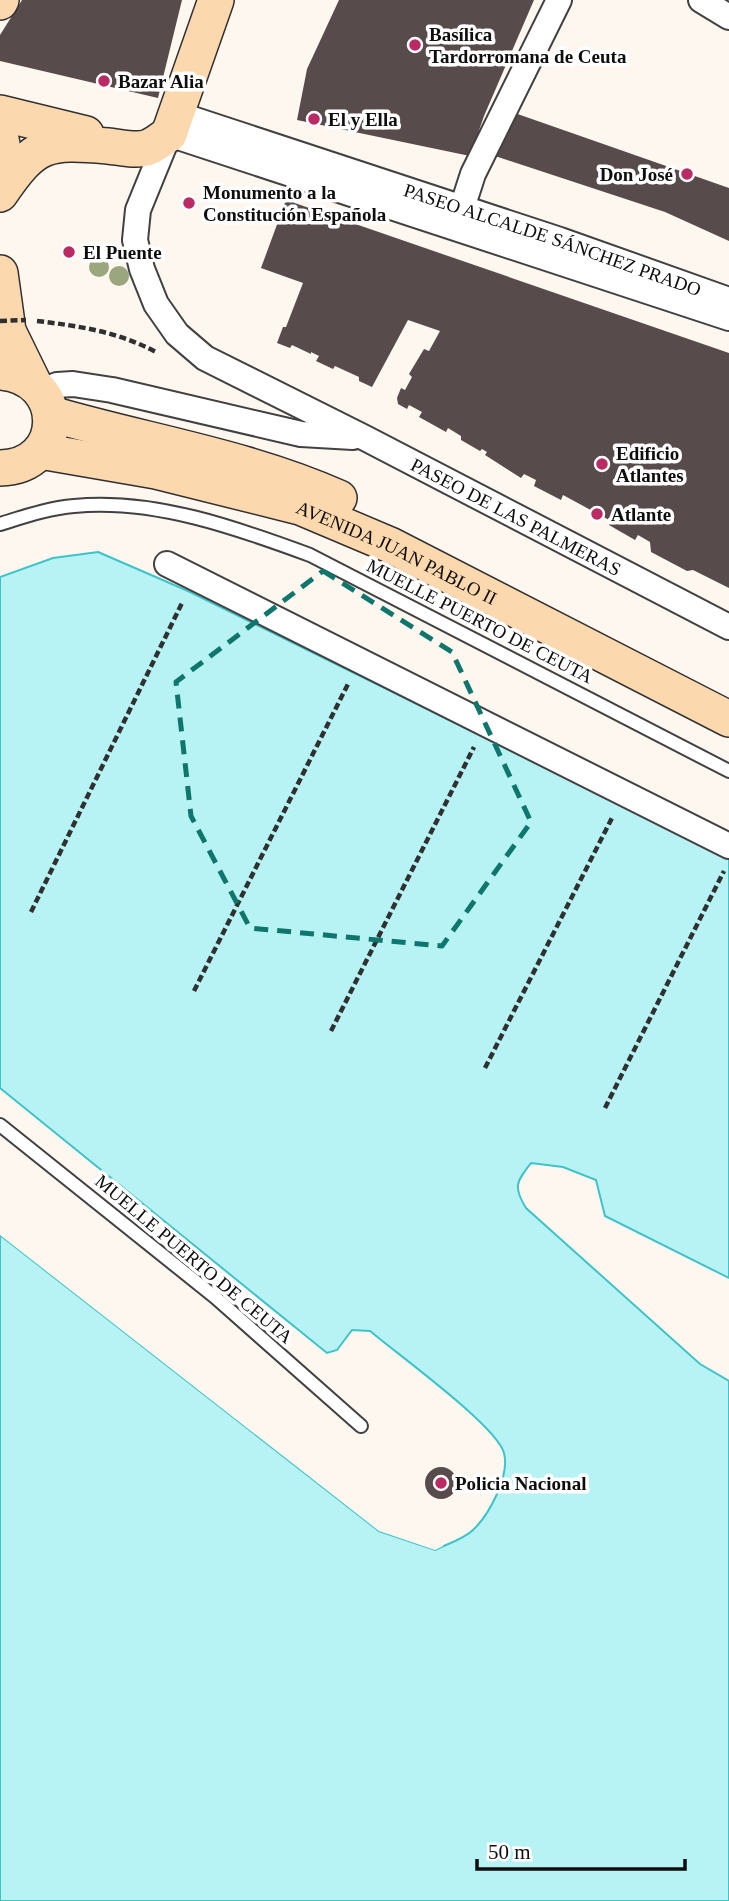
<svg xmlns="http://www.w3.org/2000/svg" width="729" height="1901" font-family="'Times New Roman',serif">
  <rect width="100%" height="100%" fill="#fef7f0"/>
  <path fill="#b7f3f4" stroke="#40c2c9" stroke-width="2" d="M98 552 188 591 729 858V1278L605 1216 596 1180 563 1167 531 1163C516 1182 513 1187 526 1208L700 1364 729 1381V1901H0V1235L379 1531 435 1550C447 1544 464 1539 473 1530 489 1515 510 1476 504 1453 497 1426 396 1353 370 1331L352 1330 337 1350 327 1353 0 1088V577L53 558Z"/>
  <path fill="#fef7f0" d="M0 1232 381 1528 435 1546 444 1541 443 1546 435 1550 379 1531 0 1235Z"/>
  <path fill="#574b4b" d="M22 0H182L158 98 0 61V35Z
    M339 0H534L484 116 470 156 297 120 307 69Z
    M509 111 729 188V241L665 212 492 155Z
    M286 200 729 353V588L693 570 687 571 651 552 650 542 638 535 635 540 609 525 611 521 563 495 561 500 534 486 536 480 524 474 521 478 485 455 487 452 482 449 480 451 461 440V436L448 428 446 432 419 417 422 412 409 405 407 409 398 404 397 398 401 388 405 390 412 377 409 374 424 349 429 351 440 331 408 320 372 387 359 381V377L335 366 333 369 316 361 319 356 311 352V354L292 345 290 348 277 343 283 327H286L303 283 261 268Z
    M425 1483a16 16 0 1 1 32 0a16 16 0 1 1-32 0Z"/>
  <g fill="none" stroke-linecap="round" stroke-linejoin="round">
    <g stroke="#414141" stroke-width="16">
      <path id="lane" d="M0 524C23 517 49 508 74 506 153 498 237 528 310 555L729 771
        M0 1125 215 1297 361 1426"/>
    </g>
    <g stroke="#414141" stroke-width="28">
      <g id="street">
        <path d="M701 0 729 17"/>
        <path id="s1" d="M177 114 560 240 729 300"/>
        <path d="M462 208 473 174 559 0"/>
        <path id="s2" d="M729 318 169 134 138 210 135 240 142 269 156 304 177 334 205 358 365 438 729 627"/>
        <path d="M41 391 57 385 73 384 112 390 301 434 353 437"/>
        <path d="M167 564 729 846"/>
      </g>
    </g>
    <g stroke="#303030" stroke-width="38">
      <g id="secondary">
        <path d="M0 2 1 0"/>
        <path d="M0 113 86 134"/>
        <path d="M0 134 4 155 0 181"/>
        <path d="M169 134 216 0"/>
        <path d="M0 194C35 142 47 141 108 146 119 147 135 151 146 148 154 146 163 138 169 134"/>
        <path d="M0 273 8 331 33 382"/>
        <path d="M0 372C68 377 67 467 0 468"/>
        <path d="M51 414C147 442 247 457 339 498"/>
        <path id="s3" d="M40 451 156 471 300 507 390 545 729 719"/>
      </g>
    </g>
    <path stroke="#303030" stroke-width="4.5" stroke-dasharray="7 3.5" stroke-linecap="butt" d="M37 321C80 326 118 332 156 352
      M31 912 183 601
      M194 991 349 682
      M331 1031 474 747
      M485 1068 613 816
      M605 1108 724 871"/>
    <use href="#lane" stroke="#fff" stroke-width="12"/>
    <use href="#street" stroke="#fff" stroke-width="24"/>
    <use href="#secondary" stroke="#fcd8ae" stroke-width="35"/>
    <path stroke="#303030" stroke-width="4.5" stroke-dasharray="7 3.5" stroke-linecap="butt" d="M0 321 26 320"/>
  </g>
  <g fill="#99a67e">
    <circle cx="99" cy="267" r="10"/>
    <circle cx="119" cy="276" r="10"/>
  </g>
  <path fill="none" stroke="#0f766e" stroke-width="5" stroke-dasharray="14 9" stroke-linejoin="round" d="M323 571 452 652 531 822 442 946 250 928 191 816 176 682Z"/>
  <g fill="#ba2b64" stroke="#fff" stroke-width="2.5">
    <circle cx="415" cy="45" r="7"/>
    <circle cx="104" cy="81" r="7"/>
    <circle cx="314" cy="119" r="7"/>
    <circle cx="687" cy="174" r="7"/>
    <circle cx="189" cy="203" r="7"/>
    <circle cx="69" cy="252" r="7"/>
    <circle cx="602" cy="464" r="7"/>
    <circle cx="597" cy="514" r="7"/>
    <circle cx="441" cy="1483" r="7"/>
  </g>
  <g text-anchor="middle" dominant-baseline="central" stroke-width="7" stroke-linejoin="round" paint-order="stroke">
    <g font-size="19" font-weight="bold" fill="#0e0e0e" stroke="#fff" text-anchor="start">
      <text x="429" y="34">Basílica<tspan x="429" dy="22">Tardorromana de Ceuta</tspan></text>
      <text x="118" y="81">Bazar Alia</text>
      <text x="328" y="119">El y Ella</text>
      <text x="673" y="174" text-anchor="end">Don José</text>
      <text x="203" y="192">Monumento a la<tspan x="203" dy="22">Constitución Española</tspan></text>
      <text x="83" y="252">El Puente</text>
      <text x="616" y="453">Edificio<tspan x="616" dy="22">Atlantes</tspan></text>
      <text x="611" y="514">Atlante</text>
      <text x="455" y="1483">Policia Nacional</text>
    </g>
    <g font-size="19" fill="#0e0e0e" stroke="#fff">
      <text stroke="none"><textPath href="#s1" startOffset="396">PASEO ALCALDE SÁNCHEZ PRADO</textPath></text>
      <text stroke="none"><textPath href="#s2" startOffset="1192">PASEO DE LAS PALMERAS</textPath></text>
      <text stroke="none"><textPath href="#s3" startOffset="373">AVENIDA JUAN PABLO II</textPath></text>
      <text transform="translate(480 621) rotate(27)">MUELLE PUERTO DE CEUTA</text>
      <text transform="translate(194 1259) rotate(40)">MUELLE PUERTO DE CEUTA</text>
    </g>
  </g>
  <path d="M477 1859v10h208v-10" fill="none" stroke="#0e0e0e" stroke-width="3.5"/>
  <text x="488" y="1859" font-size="21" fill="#0e0e0e" stroke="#ffffff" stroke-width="5" paint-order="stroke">50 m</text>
</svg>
